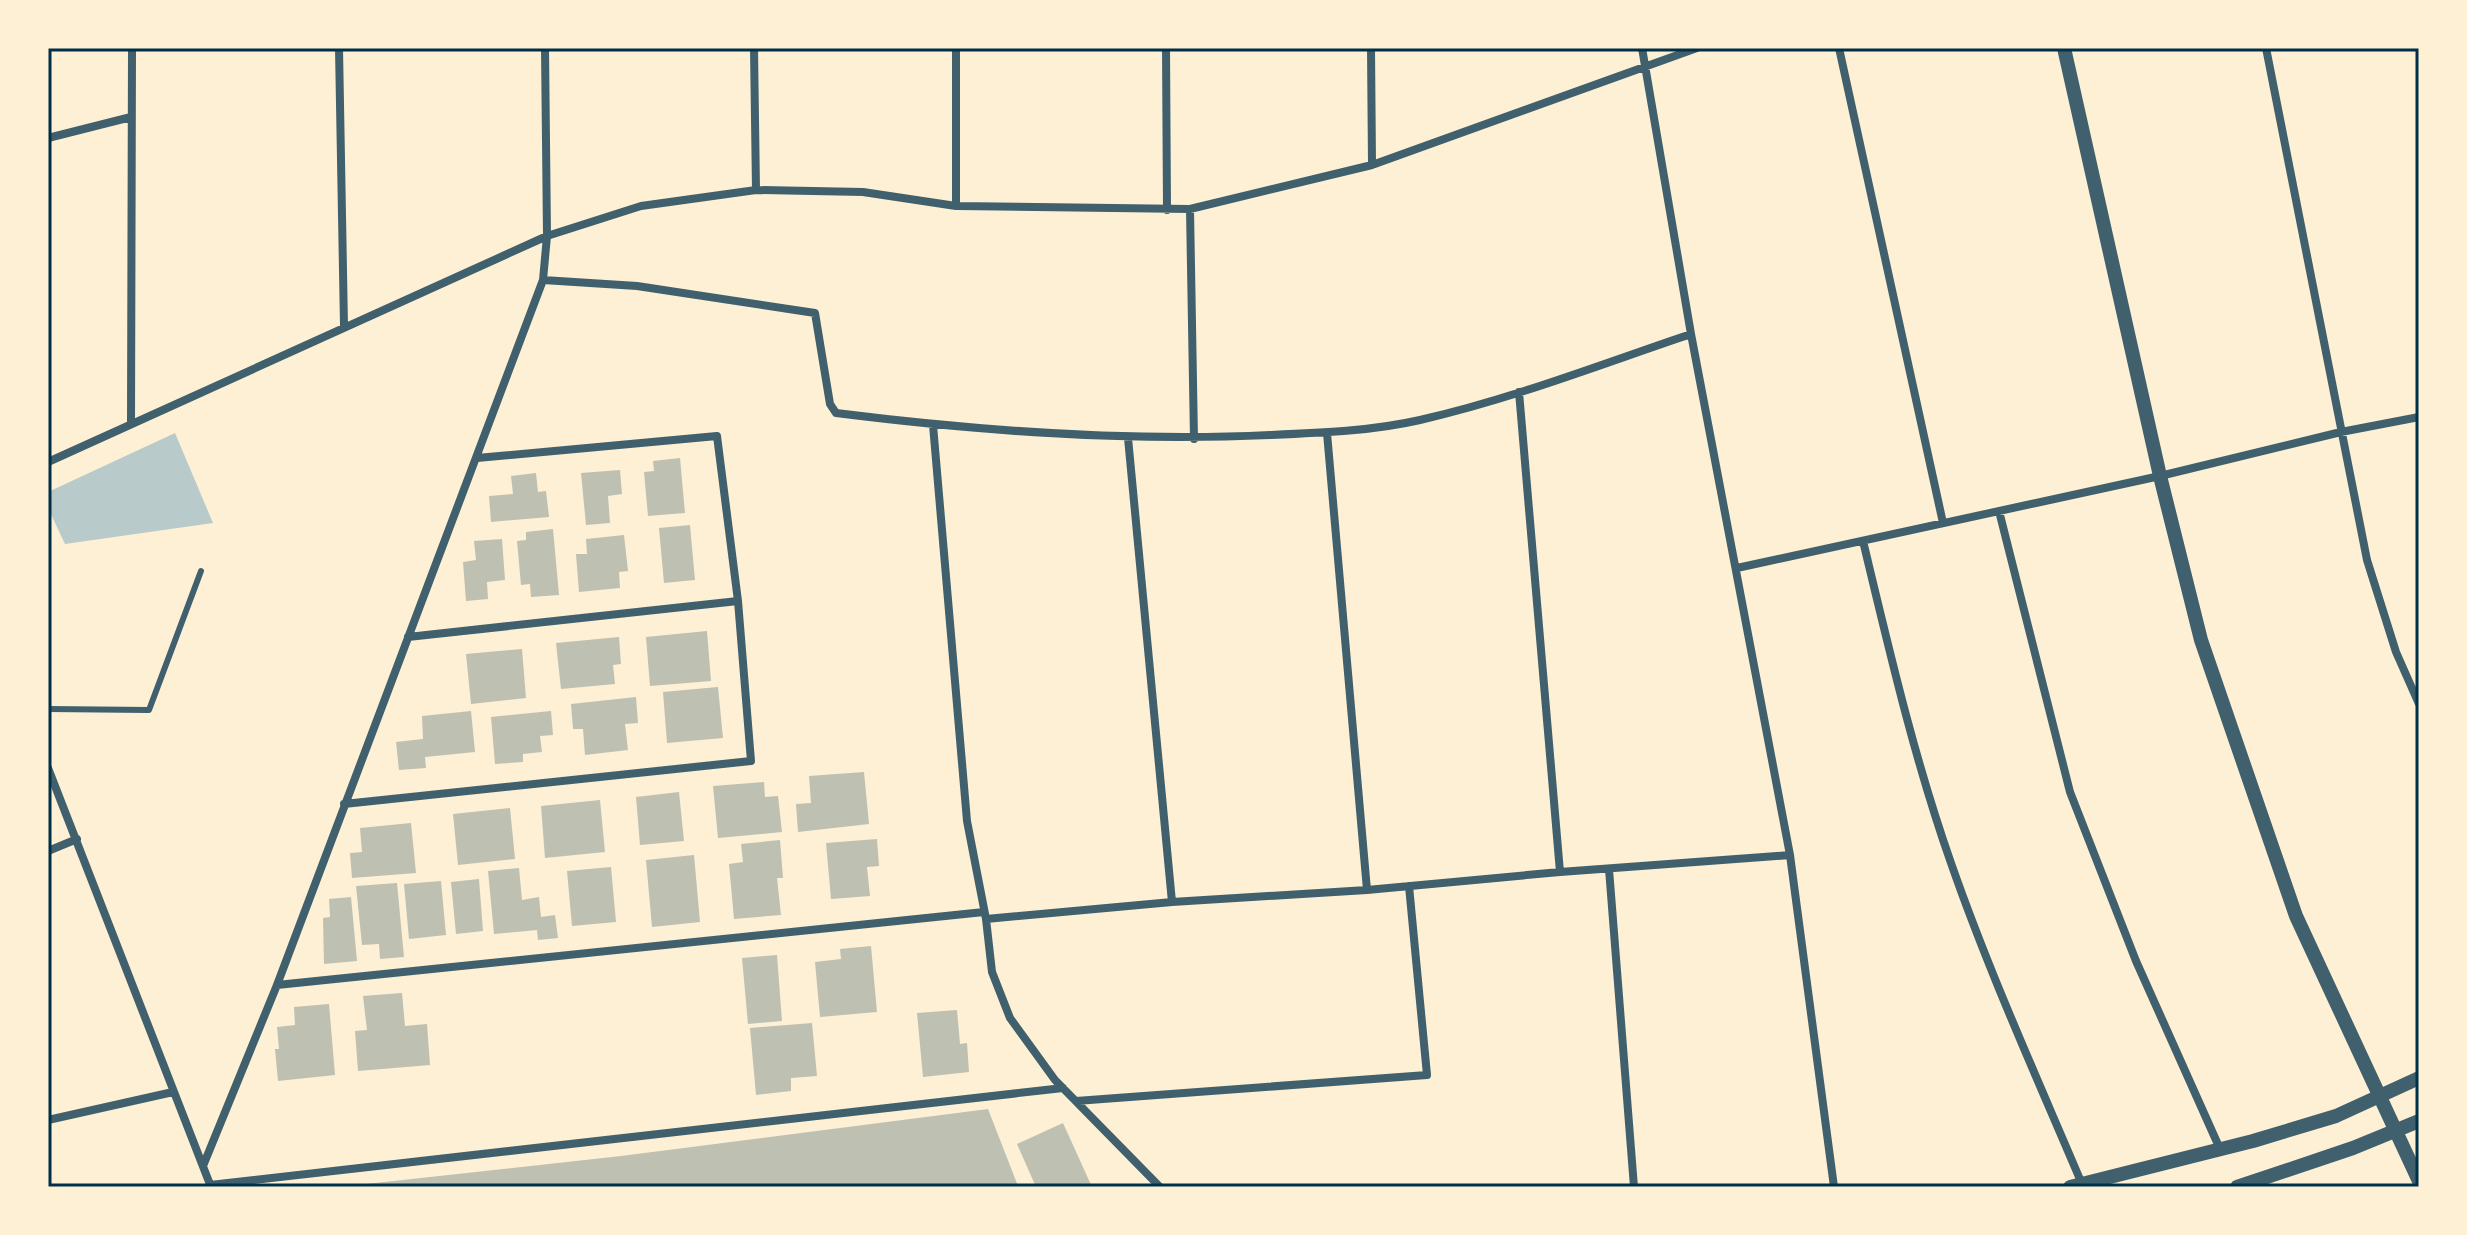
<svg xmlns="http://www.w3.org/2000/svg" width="2467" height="1235" font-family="Helvetica,sans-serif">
  <rect width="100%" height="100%" fill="#fdf0d5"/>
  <path fill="#b9caca" d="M175 433 213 523 65 544 48 508V492Z"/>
  <path fill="#bec0b2" d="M680 458 685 513 648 516 644 472 654 471 653 461Z
    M620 470 622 494 608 496 610 523 586 525 581 473Z
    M536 473 538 492 546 491 549 517 491 522 489 496 513 494 511 476Z
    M690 525 695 580 664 583 659 528Z
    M553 529 559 595 531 597 530 584 521 585 517 541 526 540V532Z
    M624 535 628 571 619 572 620 588 579 592 576 554H587L586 539Z
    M502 539 505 580 487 582 488 599 466 601 463 562 476 560 474 541Z
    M707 631 711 681 650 686 646 637Z
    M619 637 621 664 613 665 615 684 561 689 556 643Z
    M522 649 526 698 471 704 466 654Z
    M718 687 723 738 667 743 663 692Z
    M636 697 638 723 625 724 628 750 585 755 583 729H573L571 704Z
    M471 711 475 752 425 757 426 768 399 770 396 742 423 739 422 716Z
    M551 711 553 735 540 736 542 752 523 754V762L495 764 491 717Z
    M864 772 869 824 798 832 796 804 811 803 809 776Z
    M764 782 765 797 778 796 782 832 718 838 713 786Z
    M679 792 684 841 640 845 636 797Z
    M600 800 605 852 545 858 541 806Z
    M510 808 515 859 458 865 453 814Z
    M411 823 416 873 352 878 350 853 362 852 360 828Z
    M877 839 879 866 867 867 870 896 831 899 826 843Z
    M780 840 783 878H777L781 915 734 919 729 864 743 862 741 844Z
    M694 855 700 922 652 927 646 860Z
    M611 867 616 922 572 926 567 871Z
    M519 868 522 900 539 897 541 917 555 915 558 938 538 940 537 930 494 934 488 871Z
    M479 879 483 931 456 934 451 882Z
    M441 881 446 935 409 939 404 884Z
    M397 883 404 957 380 959 379 944 362 945 356 886Z
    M351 897 357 961 324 964 323 918 330 917 329 899Z
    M871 946 877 1012 820 1017 815 962 841 959 840 949Z
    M777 955 782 1021 748 1024 742 958Z
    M402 993 405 1026 427 1024 430 1065 358 1071 355 1031 367 1030 363 996Z
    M329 1004 335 1075 278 1081 275 1049H279L277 1027 295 1025 294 1007Z
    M957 1010 960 1044 967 1043 969 1072 923 1077 917 1013Z
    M812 1023 817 1076 791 1078V1091L756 1095 750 1028Z
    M988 1109 1018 1186 357 1187V1185L621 1156Z
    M1063 1123 1092 1187H1036L1017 1144Z"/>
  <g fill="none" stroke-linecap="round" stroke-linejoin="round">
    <path stroke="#3f606c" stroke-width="6" d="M48 709 149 710 201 571"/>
    <path stroke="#3f606c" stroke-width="8" d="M339 48 344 326
      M754 48 756 190
      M956 48V206
      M1166 48 1167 210
      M1371 48 1372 165
      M1642 48 1691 334 1790 855 1834 1187
      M1839 48 1943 523
      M2266 48 2367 560 2396 652 2419 704
      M48 138 131 117
      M1190 209 1194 439
      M543 280 637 286 815 313 830 404 836 413C980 431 1125 442 1270 435 1320 433 1372 431 1420 420 1512 399 1602 364 1691 334
      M1519 392 1560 872
      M131 424 132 48
      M933 425 967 821 986 919 992 972 1010 1018 1055 1080 1160 1187
      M1327 433 1367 890
      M1128 438 1172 902
      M48 462 547 236 641 206 756 190 863 192 956 206 1190 209 1372 165 1697 48
      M1999 511 2070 792 2136 961 2220 1149
      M1863 541C1889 649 1914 758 1951 863 1989 972 2037 1078 2082 1184
      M1737 568 2160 476 2341 432 2419 417
      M408 637 738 601
      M48 768 211 1187
      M344 804 751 761 738 601 717 436 477 458
      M48 851 77 839
      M1609 869 1634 1187
      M986 919 1172 902 1367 890 1560 872 1790 855
      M277 985 984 912
      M1076 1101 1427 1075 1409 886
      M48 1120 173 1092
      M203 1166 277 985 543 280 547 236 545 48
      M210 1185 1063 1088"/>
    <path stroke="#3f606c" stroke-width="14" d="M2064 48 2160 476 2201 640 2296 916 2419 1181
      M2070 1187 2253 1141 2336 1116 2419 1078
      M2237 1187 2353 1148 2419 1121"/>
  </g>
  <rect width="2467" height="1235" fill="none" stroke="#fdf0d5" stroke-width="100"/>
  <rect x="50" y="50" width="2367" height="1135" fill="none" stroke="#003049" stroke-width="3"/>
</svg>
